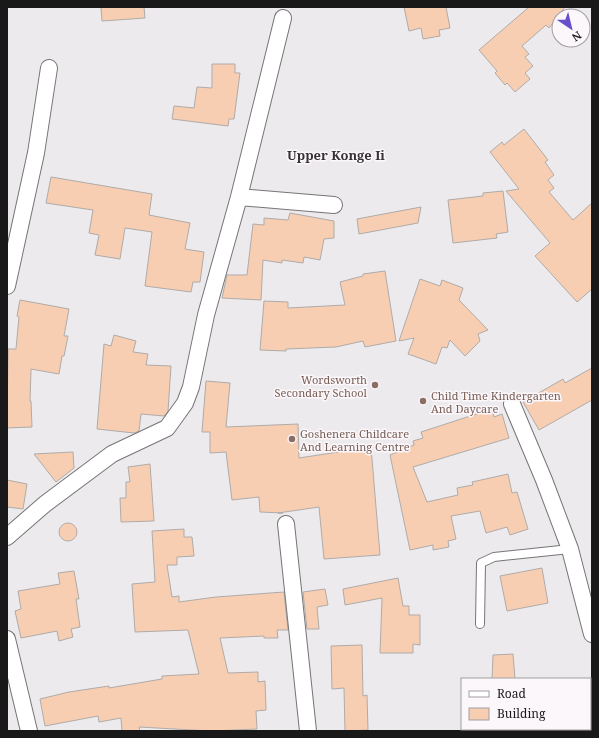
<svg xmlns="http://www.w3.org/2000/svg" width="599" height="738" font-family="'Noto Serif',serif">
  <rect width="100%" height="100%" fill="#edeaed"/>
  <path fill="#f8ceb2" stroke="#afaba9" d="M101 7H144L145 18 102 21Z
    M404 7H446L450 28 439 30 440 36 423 39 421 28 409 31Z
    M529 7H565L549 28 546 25 522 46 529 54 525 57 533 66 525 73 530 79 515 92 507 83 505 85 495 73 497 71 479 50Z
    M212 64H235V73H240L234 119H229L228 126 172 119 174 106 194 108 197 87 212 88Z
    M524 129 548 160 545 162 554 175 548 180 554 188 549 192 573 220 592 203V289L577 302 535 256 550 243 506 191 519 189 490 152 502 142 504 145Z
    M51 177 152 194 149 215 190 223 185 249 204 252 200 282H193L191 292 145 286 152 232 125 228 120 259 95 255 99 235 89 233 93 210 46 203Z
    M503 191 508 232 496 234 497 238 453 243 448 200 483 196V193Z
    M421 207 418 223 359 234 357 219Z
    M290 213 334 221V238L324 239 320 260 304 257 303 263 282 260V263L263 260 261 300 222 298 227 275H247L253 224 264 225V218L288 220Z
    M385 271 396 341 365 347 363 341 336 347 286 349V351L260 350 264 301 288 302V308L345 305 340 282 363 276V274Z
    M420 279 440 286 442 280 463 288 459 300 488 330 478 334 480 341 465 356 450 340 447 348 442 347 436 364 408 354 414 338 399 341Z
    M20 300 69 309 64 336H68L64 356H62L59 374 31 369 30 401H31L32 427 7 428 8 349H16L19 317 17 316Z
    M114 335 136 341 133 352 148 354 146 365 171 366 168 411 164 416 141 414 139 431 134 433 97 429 104 344 111 346Z
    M592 368V400L539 430 523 402 563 379 565 383Z
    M206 381 230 383 226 427 298 424 299 458 371 447 380 555 324 559 319 507 278 513H283L260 512 259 497 232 500 226 452 210 453V432H202Z
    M492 409 494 417 502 414 509 438 413 467 427 502 458 495 457 488 473 485 472 482 508 474 512 493 517 492 528 529 510 535 507 527 486 533 480 511 451 516 456 539 448 541 449 547 433 550V545L410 550 390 455 414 445 413 441 423 438 421 432Z
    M73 452 74 468 56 482 34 454Z
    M150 464 154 521 121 522 120 498H126V482H130L128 467Z
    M7 480 27 484 23 509 7 507Z
    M59 532a9 9 0 1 1 18 0a9 9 0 1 1-18 0Z
    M184 529V537H192L194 556 177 557V565H167L172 597 179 596V602L216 597 284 592 288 630H277L278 638H264V636L220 638 228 673 258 672V682L265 681 266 710 256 711 257 729 211 731 139 727 140 731H122L121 718 99 722 98 716 45 726 40 699 69 692 109 686V688L162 679V676L199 674 188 630 135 632 132 584 155 582 152 531Z
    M542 568 548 603 507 611 500 576Z
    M74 571 79 599H76L80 627 71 629 73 637 59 641 57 631 21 638 15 611 21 609 18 591 60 584 58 573Z
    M398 578 403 606H409V615H420V645L413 644V653H380L382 598 345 605 343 589Z
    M325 589 328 605 317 607 319 629H307L303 592Z
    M362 645 363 696 367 695 368 730 345 731 344 688 332 689 331 646Z
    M513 654 515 679H492L493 655Z"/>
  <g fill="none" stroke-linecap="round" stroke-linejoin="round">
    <g stroke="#777477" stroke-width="10">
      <path id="service" d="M480 624 481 563 494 557 570 549"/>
    </g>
    <g stroke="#777477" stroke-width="18">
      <path id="minor" d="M239 197 334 205
        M7 286 36 153 49 68
        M512 404 544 480 570 549 592 634
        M286 524 308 731
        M7 537 45 504 112 454 167 428 185 403 191 387 206 315 239 197 283 18
        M7 639 29 731"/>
    </g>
    <use href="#service" stroke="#fff" stroke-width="8"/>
    <use href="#minor" stroke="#fff" stroke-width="16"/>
  </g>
  <g fill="#8d6e63" stroke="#fbf7fb" stroke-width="1.5">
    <circle cx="375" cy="385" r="4"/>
    <circle cx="423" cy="401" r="4"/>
    <circle cx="292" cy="439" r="4"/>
  </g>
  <g text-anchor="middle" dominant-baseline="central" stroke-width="3" stroke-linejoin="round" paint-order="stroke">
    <g font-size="11" fill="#785e54" stroke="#fbf7fb" text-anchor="start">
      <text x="367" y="379" text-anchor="end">Wordsworth<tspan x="367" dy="13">Secondary School</tspan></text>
      <text x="431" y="395">Child Time Kindergarten<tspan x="431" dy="13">And Daycare</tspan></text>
      <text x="300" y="433">Goshenera Childcare<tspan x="300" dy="13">And Learning Centre</tspan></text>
    </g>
    <g font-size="13" font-weight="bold" fill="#363336" stroke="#fbf7fb">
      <text x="336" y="155">Upper Konge Ii</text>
    </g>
  </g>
  <rect width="599" height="738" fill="none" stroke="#1a191a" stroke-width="16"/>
  <rect x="461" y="678" width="130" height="52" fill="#fbf7fb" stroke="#a19ea1"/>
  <rect x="469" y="691" width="20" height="6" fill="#ffffff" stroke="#a19ea1"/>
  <text x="497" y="698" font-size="12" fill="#1a191a">Road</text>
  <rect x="469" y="708" width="20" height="12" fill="#f8ceb2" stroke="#a19ea1"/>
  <text x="497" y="718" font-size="12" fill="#1a191a">Building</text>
  <g transform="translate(571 28) rotate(145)"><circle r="19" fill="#fbf7fb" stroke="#a19ea1"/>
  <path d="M0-3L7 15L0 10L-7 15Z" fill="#6651ca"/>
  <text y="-6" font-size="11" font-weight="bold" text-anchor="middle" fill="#1a191a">N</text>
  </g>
</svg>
